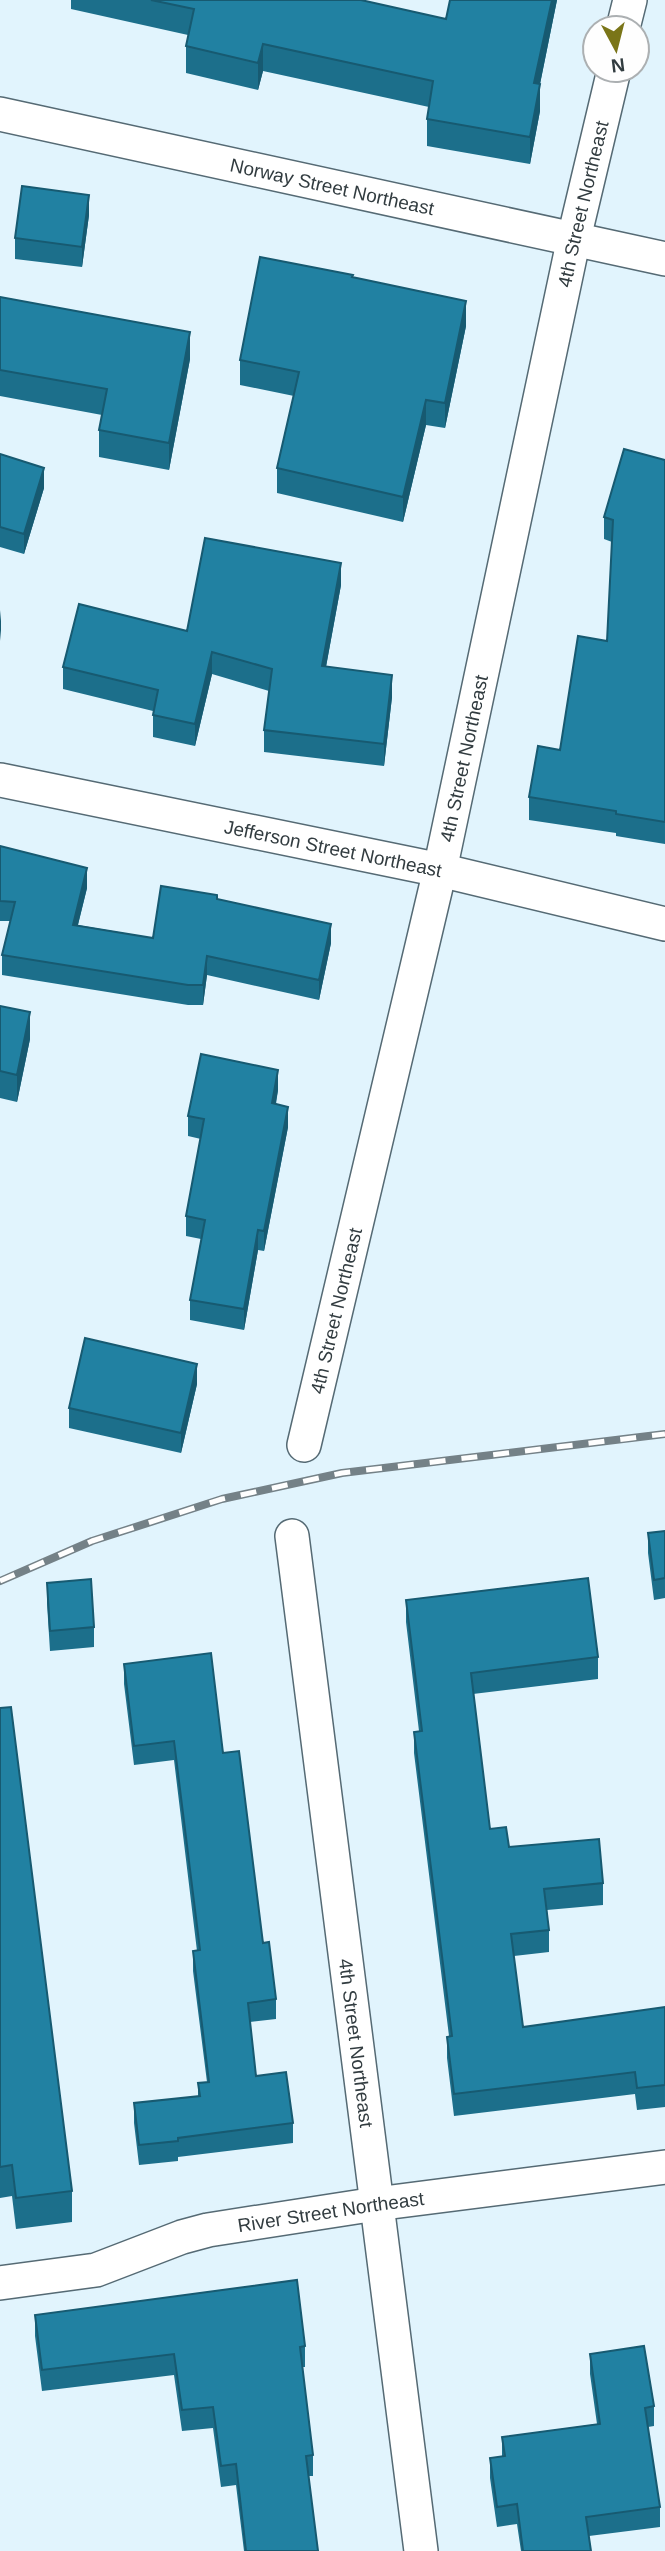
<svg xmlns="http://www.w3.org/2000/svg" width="665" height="2551" font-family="Arial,sans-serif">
  <rect width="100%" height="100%" fill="#e1f4fd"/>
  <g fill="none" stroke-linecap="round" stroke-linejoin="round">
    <g stroke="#556a74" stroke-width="36">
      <g id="minor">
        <path d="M623 28 630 0"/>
        <path id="s1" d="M0 114 665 259"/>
        <path id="s2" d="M0 780 440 870 665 924"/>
        <path id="s3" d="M304 1445 440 870 574 238 614 70"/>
        <path id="s4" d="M292 1536 421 2551"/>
        <path id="s5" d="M0 2283 96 2270 182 2237 208 2230 376 2204 665 2167"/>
      </g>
    </g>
    <use href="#minor" stroke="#fff" stroke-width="33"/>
    <g stroke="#748187" stroke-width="8">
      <path id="rail" d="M0 1581 92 1541 222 1499 342 1473 665 1434"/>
    </g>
    <use href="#rail" stroke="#fefefe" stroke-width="5" stroke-dasharray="16" stroke-linecap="butt"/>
  </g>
  <path fill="#1c6f8b" d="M71 0H361L446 19 450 0H557L540 84V111L530 164 427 146V119L429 107 263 71 258 90 186 73V46L188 35 71 9Z
    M89 215 82 267 15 259V238Z
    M353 277 466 326 445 428 426 425 403 522 277 493V468L294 396 240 385V360Z
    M0 297 190 359 169 470 99 457V430L102 415 0 396Z
    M0 454 44 488 24 554 0 547Z
    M665 460V844L616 836V833L529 820V797L560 750 607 641 612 542 604 539V517Z
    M341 585 326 667 392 697 384 766 264 752V730L269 691 212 674 195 746 153 737V711L63 689V667Z
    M0 846 87 888 78 925 153 938 217 899 331 943 319 1000 207 975 203 1005H188L2 975V955L11 921H0Z
    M0 1006 30 1039 17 1102 0 1098Z
    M278 1090 276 1104 288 1127 264 1251 258 1250 244 1330 190 1320V1300L201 1239 186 1236V1216L201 1139 188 1136V1116Z
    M197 1384 181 1453 69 1428V1408Z
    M665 1531V1598L654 1600 648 1553V1533Z
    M47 1583 94 1627V1647L50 1651 47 1603Z
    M406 1600 598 1657V1679L473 1694 490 1829 509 1847 603 1883V1905L547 1910 549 1930V1952L514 1956 523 2027 665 2007V2107L637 2110 635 2094 454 2116 447 2058V2037L449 2036 414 1753V1732L419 1731 406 1622Z
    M124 1664 223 1753 263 1943 276 1999V2019L250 2022 256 2076 293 2123V2143L178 2157V2161L139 2165 134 2123V2103L198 2097V2083L207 2082 193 1971V1951H197L174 1760 134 1765 124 1684Z
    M0 1708 72 2191V2222L16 2229 12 2196 0 2198Z
    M35 2315 305 2346V2367H302L313 2455V2476H308L318 2551H244L236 2485 221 2487 213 2428 182 2431 174 2375 42 2391 35 2336Z
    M590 2354 654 2406V2426L648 2427 660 2507V2527L589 2536 591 2551H521L517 2524 497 2527 490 2478V2458L502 2457V2437L597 2424 590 2374Z"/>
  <path fill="#175a71" d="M552 0H557L540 84V111L530 164V137L534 83Z
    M263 44V71L258 90V63Z
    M89 195V215L82 267V247Z
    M466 301V326L445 428V403Z
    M190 332V359L169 470V443Z
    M426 400V425L403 522V497Z
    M44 468V488L24 554V534Z
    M341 563V585L322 688V666Z
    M1 610V630L0 641V621Z
    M212 652V674L195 746V724Z
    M392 675V697L384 766V744Z
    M87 868V888L73 944V925Z
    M331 924V943L319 1000V980Z
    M207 956V975L203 1005V985Z
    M30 1012V1039L17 1102V1075Z
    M278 1070V1090L272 1123V1103Z
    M288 1107V1127L264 1251V1231Z
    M258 1230V1250L244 1330V1309Z
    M197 1364V1384L181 1453V1433Z"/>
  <path fill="#2181a2" stroke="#175a71" stroke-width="2" d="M151 0H361L446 19 450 0H552L534 83 540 84 530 137 427 119 433 81 263 44 258 63 186 46 194 9Z
    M22 186 89 195 82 247 15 238Z
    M260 257 353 275 352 277 466 301 445 403 426 400 403 497 277 468 299 372 240 360Z
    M0 297 190 332 169 443 99 430 107 389 0 370Z
    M624 449 665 460V822L616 814V811L529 797 538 746 560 750 578 636 607 641 613 520 604 517Z
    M0 454 44 468 24 534 0 527Z
    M205 538 341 563 322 666 392 675 384 744 264 730 272 669 212 652 195 724 153 715 158 690 63 667 79 604 187 631Z
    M0 846 87 868 73 925 153 938 161 886 217 895V899L331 924 319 980 207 956 203 985H188L2 955 15 902 0 901Z
    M0 1006 30 1012 17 1075 0 1071Z
    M201 1054 278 1070 272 1103 288 1107 264 1231 258 1230 244 1309 190 1300 205 1220 186 1216 204 1119 188 1116Z
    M85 1338 197 1364 181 1433 69 1408Z
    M665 1531V1578L654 1580 648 1533Z
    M588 1578 598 1657 471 1673 490 1829 506 1827 509 1847 599 1839 603 1883 544 1889 549 1930 511 1934 523 2027 665 2007V2085L637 2088 635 2072 454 2094 447 2037 452 2036 414 1732 422 1731 406 1600Z
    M91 1579 94 1627 50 1631 47 1583Z
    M211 1653 223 1753 239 1751 263 1943 269 1942 276 1999 248 2003 256 2076 286 2072 293 2123 178 2138V2141L139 2145 134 2103 200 2096 198 2083 209 2082 193 1951 200 1950 174 1741 134 1746 124 1664Z
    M11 1707 72 2191 16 2198 12 2165 0 2167V1708Z
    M297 2280 305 2346 300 2347 313 2455 306 2456 318 2551H246L236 2464 221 2466 213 2407 182 2410 174 2354 42 2370 35 2315Z
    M644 2346 654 2406 645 2408 660 2507 586 2517 591 2551H523L517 2504 497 2507 490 2458 505 2456 502 2437 600 2424 590 2354Z"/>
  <g text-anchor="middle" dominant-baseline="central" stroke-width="7" stroke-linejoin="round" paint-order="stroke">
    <g font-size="19" fill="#323c40" stroke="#fefefe">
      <text stroke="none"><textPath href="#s1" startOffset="340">Norway Street Northeast</textPath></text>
      <text stroke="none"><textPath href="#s3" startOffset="1272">4th Street Northeast</textPath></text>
      <text stroke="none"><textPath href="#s3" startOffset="705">4th Street Northeast</textPath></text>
      <text stroke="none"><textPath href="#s2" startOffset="340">Jefferson Street Northeast</textPath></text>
      <text stroke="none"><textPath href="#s3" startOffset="138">4th Street Northeast</textPath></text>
      <text stroke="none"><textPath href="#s4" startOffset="511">4th Street Northeast</textPath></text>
      <text stroke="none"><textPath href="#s5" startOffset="340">River Street Northeast</textPath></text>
    </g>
  </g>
  <g transform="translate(616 49) rotate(173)"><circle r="33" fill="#fefefe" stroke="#acb0b2" stroke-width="2"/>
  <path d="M0-5L12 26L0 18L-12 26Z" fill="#7a7518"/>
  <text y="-10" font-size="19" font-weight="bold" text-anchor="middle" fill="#323c40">N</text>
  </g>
</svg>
